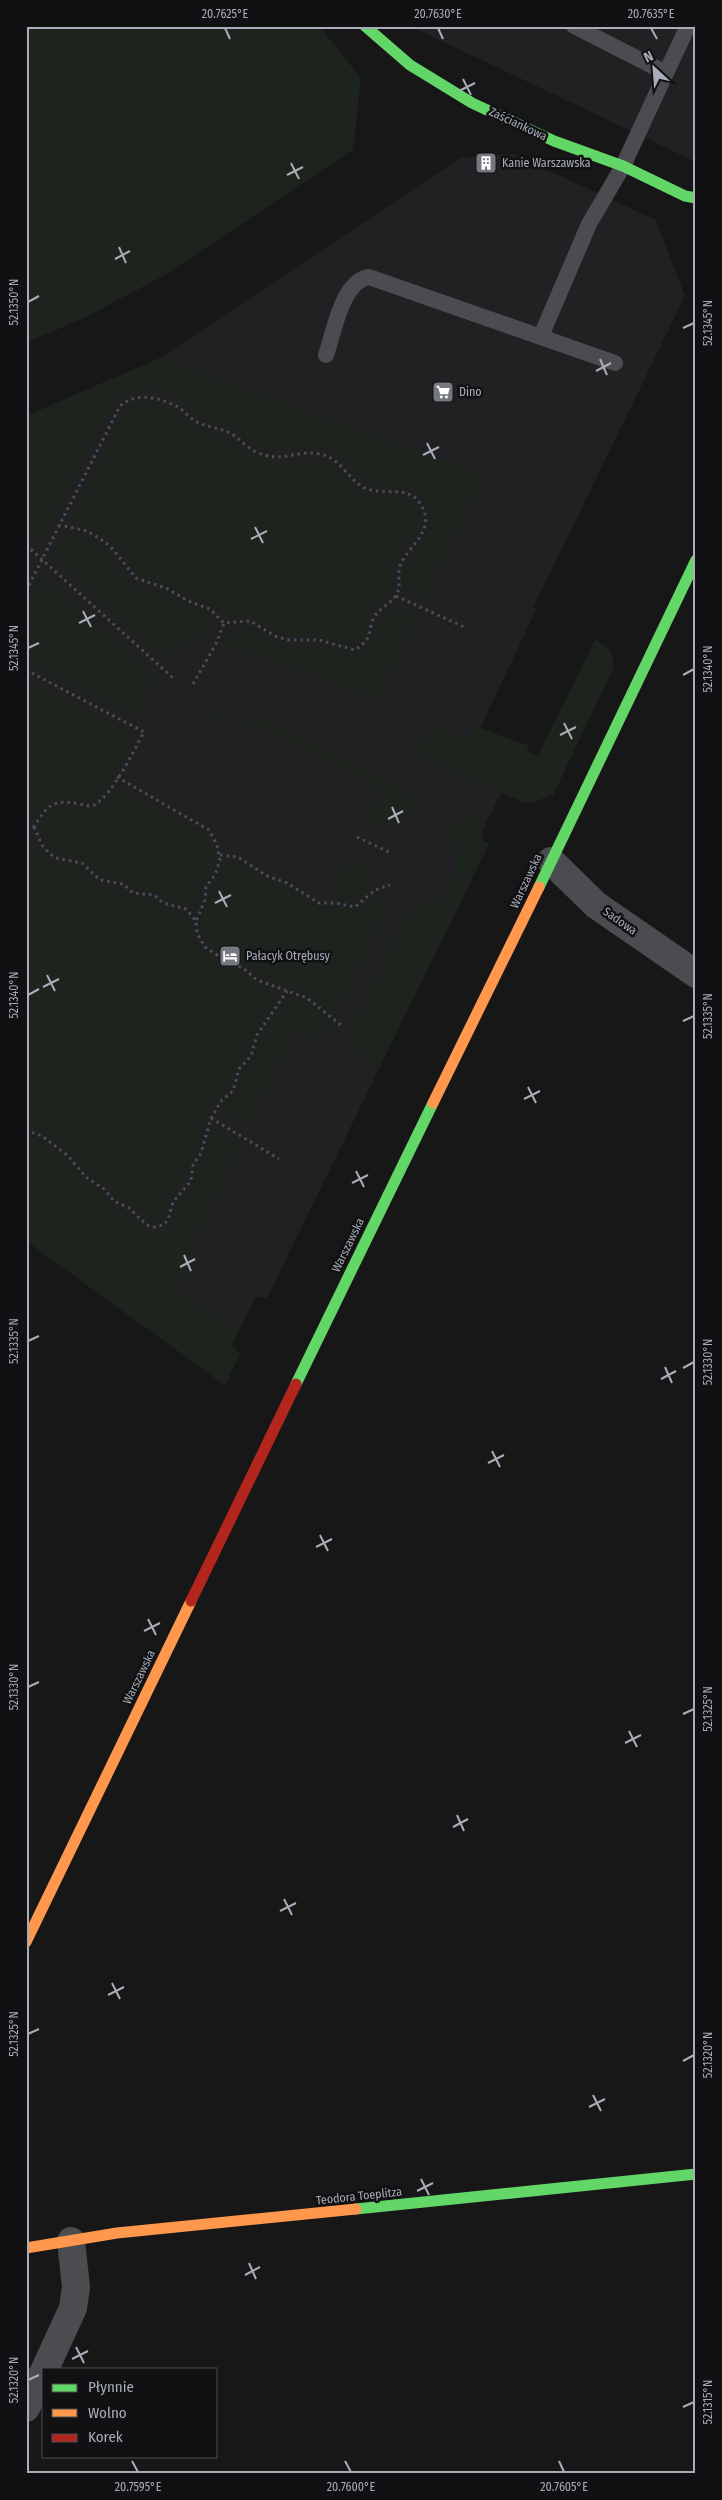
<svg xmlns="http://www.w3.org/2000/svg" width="722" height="2500" font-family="'Fira Sans Condensed',sans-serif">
  <rect width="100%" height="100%" fill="#171717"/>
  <path fill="#212123" d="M410 26H696V162Z
    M513 154 656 220 685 296 473 731 533 753 515 789 503 790 481 833 483 840 489 844 267 1298 256 1297 254 1300 232 1345 240 1354 225 1385 26 1241V416L160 358 462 157Z"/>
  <path fill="#1d241e" d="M26 26H319L361 78 353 150 165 275 88 316 26 343Z
    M160 358 485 476 425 599C412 593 402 587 401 571 416 545 437 539 425 504 421 494 413 489 402 487 389 486 378 488 365 482 350 475 347 455 329 450 304 442 279 459 255 446 245 440 239 429 228 425 220 421 211 424 203 419 195 414 189 408 182 402 162 386 132 384 113 402L47 533 36 543 26 534V416Z
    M142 402C165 403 180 417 200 428 204 430 209 431 214 433 234 442 252 454 273 461 290 468 312 456 329 464 343 470 348 485 361 491 376 497 409 492 417 507 431 534 400 545 394 567 391 576 395 584 392 593L374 609 363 640 355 646 323 638 286 635 274 631 252 616 232 617 200 599 139 576 108 538 95 529 70 522 124 411 132 405Z
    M62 532C82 536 100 542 113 558 122 569 127 579 140 586L139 591 151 595 152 590 208 612 213 618 208 639 194 633C183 647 176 652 159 655L52 555Z
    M43 575 158 678 136 718 26 660V608Z
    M533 605 536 610 480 728 529 746 527 751 538 755 595 640C608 646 613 651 614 667L553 795 531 803 522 802 422 758 417 751 432 723 469 739Z
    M402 608 418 614 378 698 225 645 237 628 252 626 271 641 284 645 285 652H296V645C309 645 322 646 335 650 343 652 349 656 357 654 385 647 364 613 402 608Z
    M26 681 134 733C124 754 116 783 99 798 84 812 62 789 44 804 39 809 35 817 30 823L26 822Z
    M218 714 254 725 261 717 405 790 412 796 414 809 408 818 388 828 366 820 382 790 262 728 259 734C235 721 229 721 203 720L206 716Z
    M115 787 209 835C224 869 212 862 201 890 198 897 199 905 195 913 182 903 171 905 159 892L134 891 117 879H104L81 859 57 857 51 851 39 827C40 816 51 805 63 805 75 804 84 814 98 808 106 804 111 794 115 787Z
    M471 814C479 815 483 816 485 825L481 833 483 840 489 844 379 1068 344 1042 399 927C402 922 406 915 411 912 437 896 455 902 456 861 456 850 448 839 449 827L453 822Z
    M26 833 31 835 42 854 51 861 63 866 74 864 81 867 95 882 104 887 116 886 128 895 137 898H153L167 909 189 915 192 921 193 939 203 951 226 967 251 978 262 988 274 989 277 998 255 1033 252 1046 234 1072 232 1084 211 1105 203 1123 201 1139 191 1158 187 1177 169 1199 166 1216 157 1222 148 1221 131 1205 118 1199 109 1188 90 1175 76 1158 48 1135 26 1125Z
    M349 857 368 867 373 884C365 895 353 909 338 899L333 889Z
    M223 859 247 865 269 882 287 886 312 905 340 907 356 912C367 907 370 897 380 892L383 907 378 931 336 1017 309 996 226 958 203 937 200 922 202 911 209 899 213 883 221 873Z
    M288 996C305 996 319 1011 332 1021L321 1040 295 1029 249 1127 218 1110 223 1102 236 1094 241 1075 257 1052 261 1035Z
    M210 1127 240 1146 195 1243 198 1252 176 1289 238 1332 232 1345 240 1354 225 1385 26 1241V1134L43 1139 49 1146 75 1166 82 1178 102 1192 111 1204 144 1227 164 1233 178 1202 194 1182 195 1168 211 1139Z"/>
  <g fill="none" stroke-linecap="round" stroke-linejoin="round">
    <path stroke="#4d4e52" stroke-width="3" stroke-dasharray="2.5 4" stroke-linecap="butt" d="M26 545 173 678
      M26 591 120 406C137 392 157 397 176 406 184 410 189 418 197 422 207 427 220 428 230 433 238 437 245 446 254 451 285 465 293 449 320 454 341 458 348 480 365 488 382 496 407 485 419 502 439 530 408 545 400 566 397 575 402 586 396 595 391 604 380 607 375 616 366 631 375 637 355 650L319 640H289L275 636 250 621 224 623 210 609 188 601 168 589 136 578 110 546 99 538 87 531 60 525
      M396 596 464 627
      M26 670 144 732C134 750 112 796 94 805 89 807 84 805 79 804 53 799 47 805 34 827
      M193 684 217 642 224 623
      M117 777 209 830 217 845 220 860 215 875 206 887 205 900 196 921
      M26 827H34
      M34 827 42 845 50 854 56 858 82 863 100 880 123 884 133 893 154 895 163 903 186 909 196 921 197 933 205 947 228 962 243 968 257 980 307 998 342 1026
      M357 837 391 853
      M220 855 238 857 267 876 287 883 319 903H336L355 907 375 890 390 885
      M211 1118 279 1159
      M26 1130 42 1136 67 1155 87 1178 104 1189 114 1201 129 1208 147 1225 154 1227 163 1225 168 1220 173 1202 191 1181 193 1165 201 1153 211 1118 222 1100 233 1091 239 1069 251 1056 257 1035 287 991"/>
    <path stroke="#4b4c50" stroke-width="16" d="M666 73 688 26
      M541 336 589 224 623 166 666 73 574 26
      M326 355C334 332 342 281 369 277L615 363"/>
    <path stroke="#4b4c50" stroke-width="28" d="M551 861 596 905 696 974
      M45 2369 73 2308 76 2287 71 2241
      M26 2408 44 2371"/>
    <path stroke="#63d668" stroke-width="11" d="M365 26 410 65 472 103 554 141 623 166 685 196 696 198
      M539 887 696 560
      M296 1384 433 1103
      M356 2209 696 2174"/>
    <path stroke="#ff974d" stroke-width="11" d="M433 1103 539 887
      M26 1942 191 1601
      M26 2248 117 2233 356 2209"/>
    <path stroke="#b3261e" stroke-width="11" d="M191 1601 296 1384"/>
  </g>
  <path fill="none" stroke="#a8adb8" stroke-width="2" d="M225 28 230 39M438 28 443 39M651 28 657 39M463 79 471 95M459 91 475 83M291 163 299 179M287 175 303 167M119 247 126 263M115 259 130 251M28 302 39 296M683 328 694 323M600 359 607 375M596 371 611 363M427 443 435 459M423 455 439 447M255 527 263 543M251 539 267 531M83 611 91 627M79 623 95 615M28 648 39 643M683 675 694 669M564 723 572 739M560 735 576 727M392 807 399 823M388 819 403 811M219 891 227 907M215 903 231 895M47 975 55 991M43 987 59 979M28 995 39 989M683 1021 694 1016M528 1087 536 1103M524 1099 540 1091M356 1171 364 1187M352 1183 368 1175M184 1255 191 1271M180 1267 195 1259M28 1341 39 1336M665 1367 672 1383M683 1368 694 1362M661 1379 676 1371M492 1451 500 1467M488 1463 504 1455M320 1535 328 1551M316 1547 332 1539M148 1619 156 1635M144 1631 160 1623M28 1687 39 1682M683 1714 694 1709M629 1731 637 1747M625 1743 641 1735M457 1815 464 1831M453 1827 468 1819M284 1899 292 1915M280 1911 296 1903M112 1983 120 1999M108 1995 124 1987M28 2034 39 2029M683 2061 694 2055M593 2095 601 2111M589 2107 605 2099M421 2179 429 2195M417 2191 433 2183M249 2263 256 2279M245 2275 260 2267M76 2347 84 2363M72 2359 88 2351M28 2380 39 2375M683 2407 694 2402M132 2461 138 2472M345 2461 351 2472M559 2461 564 2472"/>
  <defs>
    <g id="building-square" transform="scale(1.125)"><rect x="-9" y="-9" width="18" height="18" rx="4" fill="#757880" stroke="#111113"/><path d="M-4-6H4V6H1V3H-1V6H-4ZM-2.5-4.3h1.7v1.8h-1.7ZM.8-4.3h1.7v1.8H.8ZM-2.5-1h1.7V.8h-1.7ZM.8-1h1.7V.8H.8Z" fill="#fff"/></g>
    <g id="supermarket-square" transform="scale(1.125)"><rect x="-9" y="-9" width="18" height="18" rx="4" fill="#757880" stroke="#111113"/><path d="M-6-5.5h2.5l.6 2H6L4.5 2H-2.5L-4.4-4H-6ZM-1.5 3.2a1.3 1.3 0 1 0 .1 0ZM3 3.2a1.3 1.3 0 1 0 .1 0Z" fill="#fff"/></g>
    <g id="hotel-square" transform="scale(1.125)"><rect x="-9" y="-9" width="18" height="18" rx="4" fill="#757880" stroke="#111113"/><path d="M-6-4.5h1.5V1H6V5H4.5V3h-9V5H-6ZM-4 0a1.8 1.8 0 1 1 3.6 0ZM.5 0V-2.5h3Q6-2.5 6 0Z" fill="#fff"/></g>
  </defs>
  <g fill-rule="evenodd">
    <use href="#building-square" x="486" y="163"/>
    <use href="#supermarket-square" x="443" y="392"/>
    <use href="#hotel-square" x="230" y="956"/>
  </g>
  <g text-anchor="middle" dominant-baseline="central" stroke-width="5" stroke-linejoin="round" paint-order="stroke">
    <g font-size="12" fill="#a8adb8" stroke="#111113">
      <text transform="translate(518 124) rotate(25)">Zaściankowa</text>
      <text transform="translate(526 881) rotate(-65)">Warszawska</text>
      <text transform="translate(620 921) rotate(35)">Sadowa</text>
      <text transform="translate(348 1245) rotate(-64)">Warszawska</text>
      <text transform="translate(139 1677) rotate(-64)">Warszawska</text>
      <text transform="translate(359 2196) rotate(-6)">Teodora Toeplitza</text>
    </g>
    <g font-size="12" fill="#a8adb8" stroke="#111113" text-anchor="start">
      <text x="502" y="163">Kanie Warszawska</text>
      <text x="459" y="392">Dino</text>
      <text x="246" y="956">Pałacyk Otrębusy</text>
    </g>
  </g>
  <rect width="722" height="2500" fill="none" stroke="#111113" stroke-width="55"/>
  <rect x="42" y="2368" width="175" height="90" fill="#111113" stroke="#4d4f55"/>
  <rect x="52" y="2384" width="25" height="8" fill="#63d668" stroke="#4d4f55"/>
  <text x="88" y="2392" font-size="15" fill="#a8adb8">Płynnie</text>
  <rect x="52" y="2409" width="25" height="8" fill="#ff974d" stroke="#4d4f55"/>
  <text x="88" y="2418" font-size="15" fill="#a8adb8">Wolno</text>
  <rect x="52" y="2434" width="25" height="8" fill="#b3261e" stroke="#4d4f55"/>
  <text x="88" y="2442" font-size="15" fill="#a8adb8">Korek</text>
  <g transform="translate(654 68) rotate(334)" stroke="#111113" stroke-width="4" paint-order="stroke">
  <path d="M0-4L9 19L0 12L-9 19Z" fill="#a8adb8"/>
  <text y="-8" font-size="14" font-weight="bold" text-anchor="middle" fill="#a8adb8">N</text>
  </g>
  <rect x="28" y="28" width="666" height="2444" fill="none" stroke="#a8adb8" stroke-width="2"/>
  <g font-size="12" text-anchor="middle" fill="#a8adb8">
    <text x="225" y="18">20.7625°E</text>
    <text x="438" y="18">20.7630°E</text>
    <text x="651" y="18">20.7635°E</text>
    <text transform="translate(14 302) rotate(-90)" y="4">52.1350°N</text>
    <text transform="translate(708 323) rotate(-90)" y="4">52.1345°N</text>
    <text transform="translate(14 648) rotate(-90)" y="4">52.1345°N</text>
    <text transform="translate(708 669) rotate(-90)" y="4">52.1340°N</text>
    <text transform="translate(14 995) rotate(-90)" y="4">52.1340°N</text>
    <text transform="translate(708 1016) rotate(-90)" y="4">52.1335°N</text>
    <text transform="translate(14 1341) rotate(-90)" y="4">52.1335°N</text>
    <text transform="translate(708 1362) rotate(-90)" y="4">52.1330°N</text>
    <text transform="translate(14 1687) rotate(-90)" y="4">52.1330°N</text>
    <text transform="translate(708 1709) rotate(-90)" y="4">52.1325°N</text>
    <text transform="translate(14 2034) rotate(-90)" y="4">52.1325°N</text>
    <text transform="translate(708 2055) rotate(-90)" y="4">52.1320°N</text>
    <text transform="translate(14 2380) rotate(-90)" y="4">52.1320°N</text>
    <text transform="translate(708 2402) rotate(-90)" y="4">52.1315°N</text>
    <text x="138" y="2491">20.7595°E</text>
    <text x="351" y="2491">20.7600°E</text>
    <text x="564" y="2491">20.7605°E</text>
  </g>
</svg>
